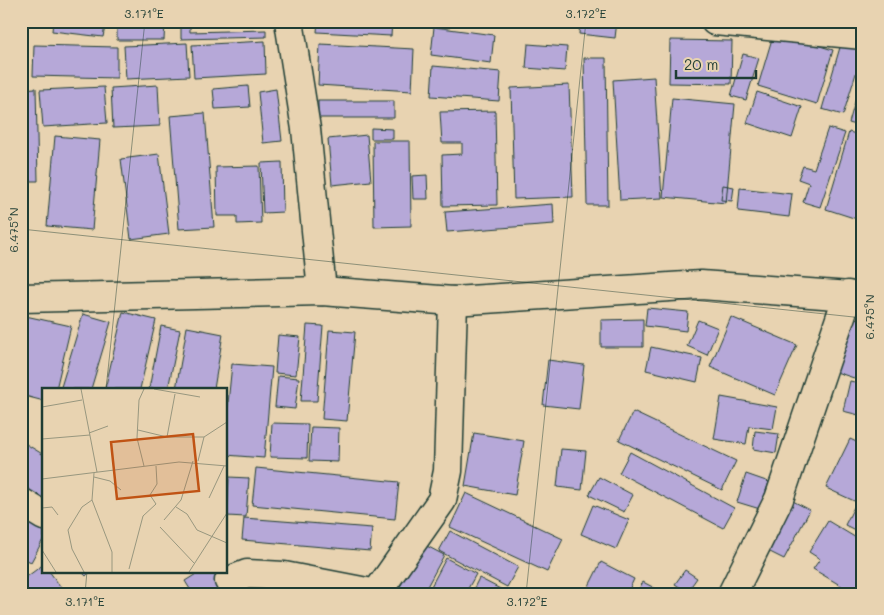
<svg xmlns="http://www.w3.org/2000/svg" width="884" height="615" font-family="Mali,sans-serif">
  <rect width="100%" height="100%" fill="#e8d3b1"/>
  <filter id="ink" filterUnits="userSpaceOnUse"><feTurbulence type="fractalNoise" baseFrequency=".02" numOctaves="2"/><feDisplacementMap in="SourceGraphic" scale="10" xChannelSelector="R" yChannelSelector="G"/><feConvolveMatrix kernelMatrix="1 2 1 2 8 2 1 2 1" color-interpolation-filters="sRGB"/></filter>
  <g filter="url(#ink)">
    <path fill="#b6a8d8" stroke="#1f3d34" d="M53 21H106L103 37 52 31Z
      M117 21H165L164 40H117Z
      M181 21H226L190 22V32L266 30V37L181 39Z
      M318 21H392L391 36 317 32Z
      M580 21H617L615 38 579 34Z
      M434 27 494 35 491 63 431 55Z
      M774 32 833 50 817 104 758 86Z
      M843 37 863 43V51L843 115 822 109Z
      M670 40 732 41 731 84 669 83Z
      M265 41 266 74 194 78 192 45Z
      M187 43 189 76 126 79 124 46Z
      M320 44 414 49 412 91 318 85Z
      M528 44 567 47 565 71 526 68Z
      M34 45 117 47V78L33 76Z
      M743 54 759 58 746 100 731 96Z
      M584 58H606L608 205H587Z
      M433 66 501 72 499 101 431 96Z
      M863 73V127L849 123Z
      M654 77 662 198 620 200 613 80Z
      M158 85 160 126 113 128 111 88Z
      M569 85 573 197 514 199 511 88Z
      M248 86 250 107 215 109 213 89Z
      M104 87 107 123 43 127 40 90Z
      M36 88 38 181H21V89Z
      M276 89 282 141 263 143 258 92Z
      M757 92 802 107 792 138 747 123Z
      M672 98 735 104 726 203 663 197Z
      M318 101H394V118H318Z
      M495 111 497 205 443 206 442 155 462 154V143H442L440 112Z
      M205 113 214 227 179 229 170 116Z
      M371 128 393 129V139H371Z
      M828 128 845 133 820 207 803 202 809 183 798 179 803 166 814 169Z
      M849 132 863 136V221L826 209Z
      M367 135 371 181 332 185 328 139Z
      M55 136 100 140 92 230 47 226Z
      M373 141H410L411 226 374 227Z
      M159 154 169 234 131 239 121 159Z
      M282 162 283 212 263 213 261 163Z
      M259 166 261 223 237 224V216H217L216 167Z
      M427 175 428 199H413L412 176Z
      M723 185 734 187 732 201 721 200Z
      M740 188 792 194 789 217 738 211Z
      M553 204 554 224 447 232 445 212Z
      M647 308 688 312 686 331 645 326Z
      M123 312 156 320 140 389H105Z
      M83 314 111 322 91 389H68L61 387Z
      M21 315 71 326 56 389H44V401L21 395Z
      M731 317 797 345 775 395 710 367Z
      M854 318 863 320V381L836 372Z
      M643 319V347H601V320Z
      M698 320 718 328 707 355 687 346Z
      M307 325 323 326 317 401H301Z
      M161 326 180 330 168 389H149Z
      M187 327 223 334 214 389H176Z
      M329 330 355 332 347 421 322 419Z
      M278 335 300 337 296 375 275 373Z
      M651 347 702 358 697 382 646 370Z
      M548 360 584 365 579 409 543 405Z
      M232 364 272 367 264 458 226 455V423Z
      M278 376 299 378 295 409 275 407Z
      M850 381 863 384V416L843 411Z
      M721 397 777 407 773 429 749 426 746 444 714 439Z
      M633 412 736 461 722 490 619 440Z
      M272 423 308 424 307 458 270 457Z
      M311 427 339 428 338 462 309 461Z
      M755 431 779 434 776 453 753 449Z
      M474 433 524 441 515 495 465 486Z
      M850 439 863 445V505L826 488Z
      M21 441 44 455V508L21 494Z
      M561 449 586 451 582 490 557 487Z
      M630 452 734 508 723 528 619 473Z
      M256 468 399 482 395 519 252 505Z
      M746 474 769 482 760 509 737 502Z
      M229 477 249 478 246 517 227 516Z
      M599 477 633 495 624 512 589 495Z
      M466 493 563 539 547 572 450 527Z
      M789 499 810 510 784 559 764 549Z
      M593 505 629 520 616 549 581 534Z
      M854 507 863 512V534L845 525Z
      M244 518 372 528 370 551 242 540Z
      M21 519 44 531V538L31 562 21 557Z
      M828 521 863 542V594H855L813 569 820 559 809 552Z
      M450 531 518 567 507 587 439 551Z
      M423 544 444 555 423 594H396Z
      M446 558 476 574 465 594H427Z
      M601 562 634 579 627 594H585Z
      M44 564V571H49L66 594H23L21 591V581Z
      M685 570 697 578 687 592 675 584Z
      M81 571H91L86 576Z
      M201 571H219L232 594H193L185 581Z
      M479 578 508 593V594H471Z
      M643 582 666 594H636Z"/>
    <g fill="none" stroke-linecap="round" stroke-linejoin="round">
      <g stroke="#1f3d34" stroke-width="31">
        <path id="street" d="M289 21 306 129 322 291
          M715 21 863 35
          M21 502 44 516
          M229 581 247 574 284 576 377 594
          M376 594 442 500 448 471 453 301
          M732 594 779 499 848 295"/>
      </g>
      <g stroke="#1f3d34" stroke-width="31">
        <path id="secondary" d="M21 298 322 291 453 301 701 285 863 297"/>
      </g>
      <use href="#street" stroke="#e8d3b1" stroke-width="28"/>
      <use href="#secondary" stroke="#e8d3b1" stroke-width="28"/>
    </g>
  </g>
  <path fill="none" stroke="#1f3d34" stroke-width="1" stroke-opacity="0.45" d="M21 229 863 318M106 389 145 21M85 594 87 571M526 594 586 21"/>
  <g transform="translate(42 388)">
    <rect width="185" height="185" fill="#e8d3b1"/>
    <path fill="none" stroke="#98977f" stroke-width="1" d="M39 1 55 84M102 1 97 12 95 50 102 78M112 1 158 9M0 19 40 12M96 42 125 49H162M47 45 66 38M125 49 133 6M0 51 48 47M156 73 162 49 185 34M52 85 50 112 70 164V184M52 89 68 93 79 102M0 91 137 74 185 78M167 110 182 78M134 119 145 126 155 142 185 155M0 120 10 119 16 127M122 132 139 112 151 73M118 139 152 175M0 162 14 184M87 181 101 128 114 116 108 107 115 96 114 78M42 184 30 161 26 142 40 119 50 112M147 184 185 125"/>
    <path fill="#c05314" fill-opacity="0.15" stroke="#c05314" stroke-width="2.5" d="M151 46 157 103 75 111 69 54Z"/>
    <rect width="185" height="185" fill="none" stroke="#1f3d34" stroke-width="2.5"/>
  </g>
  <rect width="884" height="615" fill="none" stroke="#e8d3b1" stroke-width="55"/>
  <path d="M676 70v8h80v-8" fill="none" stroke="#1f3d34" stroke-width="2.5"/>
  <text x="684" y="70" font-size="15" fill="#1f3d34" stroke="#e8d3b1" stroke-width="4" paint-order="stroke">20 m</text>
  <rect x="28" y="28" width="828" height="560" fill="none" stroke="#1f3d34" stroke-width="2"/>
  <g font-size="12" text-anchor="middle" fill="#1f3d34">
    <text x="144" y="18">3.171°E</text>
    <text x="586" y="18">3.172°E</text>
    <text transform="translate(14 230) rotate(-90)" y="4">6.475°N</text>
    <text transform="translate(870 317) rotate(-90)" y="4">6.475°N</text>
    <text x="85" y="606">3.171°E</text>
    <text x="527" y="606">3.172°E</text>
  </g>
</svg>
